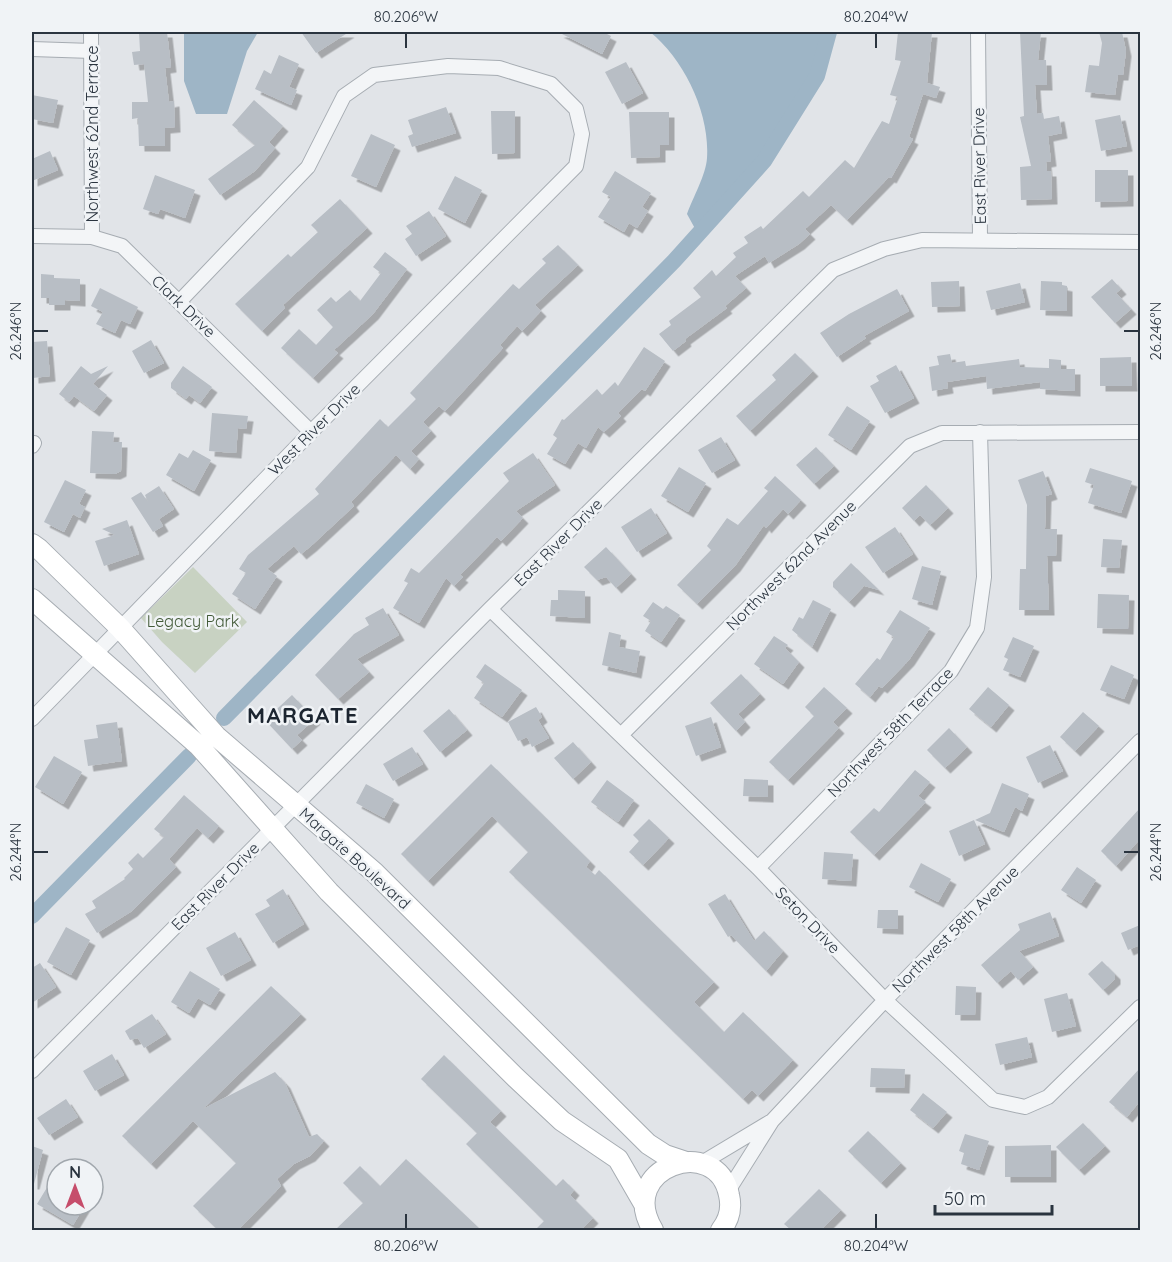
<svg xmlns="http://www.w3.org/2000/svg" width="1172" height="1262" font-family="Quicksand,sans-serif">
  <defs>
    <filter id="shadow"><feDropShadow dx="5.5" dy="5.5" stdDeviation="0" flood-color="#0004"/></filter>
  </defs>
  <rect width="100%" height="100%" fill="#e1e4e8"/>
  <path fill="#c8d2c2" d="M193 567 247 622 195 673 162 642 141 618Z"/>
  <path fill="#9eb5c6" d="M184 32H258L247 51 227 114H196L184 81Z
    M650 32H829L817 76 764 161 698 234 687 214C693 197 706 175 707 158 710 113 684 59 650 32Z"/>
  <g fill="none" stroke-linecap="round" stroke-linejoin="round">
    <path stroke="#9eb5c6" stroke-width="16" d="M224 718 674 261 764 161 817 76 829 32
      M32 916 189 756"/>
  </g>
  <path fill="#b8bec5" filter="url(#shadow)" d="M139 32H167L171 67 165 68 169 102 174 101 175 127 165 128V146H139L138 118 132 119V102H148L144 64 134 65 132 52 140 51Z
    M301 32H349L316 53Z
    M558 32H603L611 36 602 54Z
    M898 32H932L927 83 940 87 936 98 923 94 909 137 913 139 891 178 889 177 847 220 831 205 805 229 810 234 799 244 769 263 765 256 735 276 746 288 725 306 727 308 685 339 686 341 673 351 659 334 671 325 669 321 701 297 693 288 712 270 716 276 736 257 733 253 748 243 744 237 761 226 763 229 803 191 809 197 845 160 854 168 882 121 889 124 898 97 890 95 901 61 895 60Z
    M1020 32H1041L1038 60H1046L1047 85H1035L1037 114 1043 113 1044 119 1059 116 1062 133 1048 136 1051 161 1046 162 1047 171H1051L1052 199 1021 200 1020 167 1031 166 1020 117 1024 116Z
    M1099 32H1122L1126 51 1123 75H1118L1115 95 1085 92 1089 65 1099 66 1102 43Z
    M279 55 299 64 289 87 297 90 291 105 255 89 264 70 271 74Z
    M626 62 643 93 622 104 605 72Z
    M32 95 58 100 53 123 32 119Z
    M254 100 283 126 269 142 275 148 255 171 220 195 208 179 255 145 232 125Z
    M446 107 456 133 412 147 408 136 413 134 408 120Z
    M491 111H515V153L492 154Z
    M629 112H669V145H660V157L631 158Z
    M1120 115 1127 146 1101 151 1095 120Z
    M371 134 395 145 376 187 351 176Z
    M50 151 58 170 32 181V159Z
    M1095 170H1128V201L1095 202Z
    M615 171 651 193 642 207 648 211 637 228 629 223 624 232 598 217 611 197 602 192Z
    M155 175 195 190 185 218 160 209 158 214 143 209Z
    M455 176 482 190 465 223 438 209Z
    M340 199 367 228 283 305 285 308 262 331 235 304 288 254 291 257 318 232 311 225Z
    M429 211 446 236 416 256 405 239 412 234 406 226Z
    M558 245 578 265 535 305 541 311 522 331 517 326 500 345 503 348 445 411 439 406 423 422 431 431 411 451 419 459 410 469 396 455 351 502 354 506 311 546 301 554 294 546 267 569 277 576 255 609 232 594 246 573 239 569 248 555 319 494 315 489 380 419 388 427 416 399 410 393 513 284 519 289 546 263 542 259Z
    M385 252 407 269 373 314 334 350 338 353 313 378 281 348 299 329 316 345 333 327 317 310 331 297 336 302 350 290 360 301 381 273 373 267Z
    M41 274 54 275V278L80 279V301L65 300V305H49V298H41Z
    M1112 279 1121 289 1116 293 1131 309 1115 323 1091 297Z
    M959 281 960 306 932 307 931 282Z
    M1041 281 1062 282V285L1067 286V311L1040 310Z
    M1020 283 1025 302 991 310 986 291Z
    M100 288 138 307 130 324 121 320 115 333 96 324 103 312 91 306Z
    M897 289 909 311 864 336 866 338 837 357 820 333 849 314Z
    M151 340 164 363 144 373 132 351Z
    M47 341 50 376 33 378 32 342Z
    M644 347 665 361 645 391 642 389 618 413 621 416 604 432 598 427 586 448 578 443 565 464 547 454 557 438 553 435 562 419 564 420 597 389 602 395 615 382 618 386Z
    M795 353 813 371 750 431 736 416 776 380 772 375Z
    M950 354 952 363 965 361 966 366 1019 359 1020 367 1049 368V359L1061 360V369H1075V391L1040 389V382L987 389 986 376 947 382 948 388 932 391 929 367 939 365 937 356Z
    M1131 357 1132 386H1100V358Z
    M896 365 914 398 885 413 870 386 879 381 876 376Z
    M81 366 91 374 108 366 93 384 107 395 94 411 74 396 69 402 59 394Z
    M183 366 212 387 200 403 189 395 186 399 171 388V383Z
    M847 406 870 421 851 450 828 435Z
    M212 413 248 416 246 429 238 428 236 453 209 451Z
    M92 431 114 432 113 442H122L121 471 115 474 90 473Z
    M721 437 735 460 712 473 698 450Z
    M816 447 834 466 814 484 796 465Z
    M193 450 211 460 194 491 166 475 179 453 188 458Z
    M533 453 555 485 516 511 523 518 501 541 497 537 460 575 463 577 454 586 446 578 419 623 393 608 408 583 404 581 411 568 419 573 509 481 503 473Z
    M679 467 706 483 688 512 661 496Z
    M1090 468 1132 481 1121 513 1088 503 1094 485 1085 482Z
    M1043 471 1052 494 1046 496 1045 529H1057L1056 556H1047L1049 610H1019L1020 569H1026L1027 505 1018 480Z
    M775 476 801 500 788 514 783 509 766 528 764 525 735 566 697 604 677 585 711 550 707 546 727 518 738 525 768 491 764 488Z
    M65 480 86 490 79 504 85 507 80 518 73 514 64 532 44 522Z
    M926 485 948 508 930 525 920 515 914 521 902 508Z
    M159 486 174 509 159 519 163 526 153 532 131 498 141 492 148 502 145 495Z
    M651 508 667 533 637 552 621 527Z
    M127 520 139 554 104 566 95 541 115 535 102 529Z
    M895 527 913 554 883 573 865 547Z
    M1103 539 1122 540 1119 568 1101 567Z
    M606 547 631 574 616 588 606 577 597 580 584 567Z
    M851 563 879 590 861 585 864 586 849 602 833 587V582Z
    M922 566 941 571 932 605 912 599Z
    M558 590 585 591V618L550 616 551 600H558Z
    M1098 594 1129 595 1128 629 1097 628Z
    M813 600 831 609 812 647 792 630 799 617 803 619Z
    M653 602 663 609 666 606 680 615 661 642 645 631 651 621 643 616Z
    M383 608 399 635 357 659 369 672 338 699 315 675 354 634 369 625 365 618Z
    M900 610 930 628 909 660 882 688 879 686 870 697 855 684 877 658 880 660 894 637 886 632Z
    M609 632 621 635 619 647 640 651 636 673 602 665Z
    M774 636 788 645 785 648 799 662 783 684 754 664Z
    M1013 637 1034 646 1020 677 1003 670 1008 659 1004 657Z
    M485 664 522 690 502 717 474 698 484 683 476 677Z
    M1111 665 1134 675 1124 699 1100 690Z
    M741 674 760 694 738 714 745 722 736 731 710 703Z
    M824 687 847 708 833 722 839 728 788 780 769 762 814 716 805 707Z
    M988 687 1009 705 991 727 969 709Z
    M292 695 315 719 297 735 302 740 292 749 265 720Z
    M536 707 542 717 538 720 549 738 532 747 527 737 518 741 508 722Z
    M449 709 467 730 440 752 423 731Z
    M1083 712 1099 726 1075 751 1060 737Z
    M711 717 721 747 696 756 685 726Z
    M117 722 122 761 88 766 84 740 98 738 96 725Z
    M949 728 967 747 945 768 927 750Z
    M573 742 591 762 573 779 554 758Z
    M1050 745 1063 771 1038 783 1026 757Z
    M412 747 423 764 393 781 383 764Z
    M54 756 82 772 63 804 35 787Z
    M491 764 590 861 586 867 595 875 599 870 714 982 694 1002 724 1032 743 1012 793 1060 758 1096 752 1090 743 1099 509 872 528 852 492 816 428 881 401 854Z
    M915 770 930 782 918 796 926 802 874 855 850 832 874 808 879 812Z
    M744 779 768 780V797L743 796Z
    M607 780 634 800 618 822 591 802Z
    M1002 783 1029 794 1022 811 1015 807 1004 832 975 820 990 813Z
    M366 784 394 799 384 818 356 803Z
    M184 795 219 826 208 838 197 828 169 859 176 867 132 911 97 933 85 914 96 908 92 901 125 879 124 878 133 869 128 863 138 853 143 858 164 837 154 829Z
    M1140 808V839L1116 866 1101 851Z
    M649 819 669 838 643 865 629 852 639 841 633 835Z
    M974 820 985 844 959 856 949 831Z
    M824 852 853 854 851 881 822 879Z
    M921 863 951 879 938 902 909 887Z
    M1077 867 1096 880 1081 903 1061 890Z
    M283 889 304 924 273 943 255 914 270 906 266 900Z
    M725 894 754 941 764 931 783 951 766 971 731 935 728 937 708 904Z
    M878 910H898V929L877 928Z
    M1050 912 1059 936 1019 951 1033 967 1018 980 1011 971 997 983 981 965 1020 930 1018 924Z
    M1140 925V945L1128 950 1121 933Z
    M66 927 90 940 71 975 47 962Z
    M235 932 251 960 221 976 206 948Z
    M1102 961 1115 974V979L1103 990 1088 974Z
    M40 963 56 987 32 1003V968Z
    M190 971 220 989 210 1005 198 998 189 1013 171 1002Z
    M271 986 301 1014 203 1109 275 1072 285 1083 309 1137 317 1134 324 1141 310 1156 294 1164 277 1179 281 1186 238 1230H218L193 1206 236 1163 193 1121 151 1164 122 1136Z
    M956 986 976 987 975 1015H955Z
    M1067 993 1076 1026 1052 1032 1044 999Z
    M152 1014 166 1034 144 1048 138 1038 130 1040 125 1031Z
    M1027 1037 1032 1057 1000 1065 995 1044Z
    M112 1054 124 1075 95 1091 83 1071Z
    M444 1055 501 1111 490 1122 556 1186 563 1179 574 1190 570 1195 593 1218 581 1230H535L544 1221 466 1144 477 1133 421 1079Z
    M871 1068 905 1069 904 1088 870 1087Z
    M1140 1068V1101L1127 1117 1109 1102Z
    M923 1093 947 1112 933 1128 910 1110Z
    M66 1099 78 1117 49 1135 37 1118Z
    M1083 1123 1105 1146 1079 1170 1056 1147Z
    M868 1131 901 1163 881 1183 848 1151Z
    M965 1134 989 1141 979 1170 961 1164 964 1153 959 1151Z
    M1051 1145V1177H1005V1146Z
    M32 1146 43 1150 34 1184H32Z
    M406 1159 481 1230H335L363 1203 343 1183 360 1166 380 1186Z
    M57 1171V1205H85L73 1225 37 1204Z
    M819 1189 841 1210 821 1230H791L784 1224Z"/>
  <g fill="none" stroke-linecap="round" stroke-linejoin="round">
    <g stroke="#a6acb2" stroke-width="16">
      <path id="street" d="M91 32 92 237
        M978 32 980 239
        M32 49 92 51
        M32 236 92 237 122 246 311 432
        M32 446 34 443
        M490 609 758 868 885 1000 993 1100 1025 1107 1048 1097 1140 1007
        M32 719 311 432 576 166 582 134 576 109 551 84 499 68 448 66 374 75 344 96 308 167 180 301
        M621 735 910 446 942 433 1140 432
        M758 868 951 671 977 628 984 577 980 432
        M32 1071 490 609 833 270 884 249 922 240 1140 242
        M700 1164 770 1122
        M728 1191 772 1121 885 1000 1140 741"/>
    </g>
    <g stroke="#a6acb2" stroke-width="22">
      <path id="secondary" d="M32 544 39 549 120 628 216 736 374 872 648 1144 665 1155 686 1162
        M32 599 199 746 329 892 515 1077 562 1121 618 1159 644 1204
        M653 1230C615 1167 717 1133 729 1195 732 1208 729 1220 721 1230"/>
    </g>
    <use href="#street" stroke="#f3f5f7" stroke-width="14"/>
    <use href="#secondary" stroke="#fff" stroke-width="20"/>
  </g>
  <path fill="none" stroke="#2a343f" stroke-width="2" d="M406 33V48M876 33V48M33 331H48M1124 331H1139M33 852H48M1124 852H1139M406 1214V1229M876 1214V1229"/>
  <g text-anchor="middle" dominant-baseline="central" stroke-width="5" stroke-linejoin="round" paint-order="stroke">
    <g font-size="16" fill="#2a343f" stroke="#f0f3f6">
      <text transform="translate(92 134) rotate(-90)">Northwest 62nd Terrace</text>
      <text transform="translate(979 166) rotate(-91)">East River Drive</text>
      <text transform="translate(184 306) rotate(44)">Clark Drive</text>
      <text transform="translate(314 429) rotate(-45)">West River Drive</text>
      <text transform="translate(558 542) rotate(-45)">East River Drive</text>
      <text transform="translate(791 565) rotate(-45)">Northwest 62nd Avenue</text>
      <text transform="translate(890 732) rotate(-46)">Northwest 58th Terrace</text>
      <text transform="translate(355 858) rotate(42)">Margate Boulevard</text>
      <text transform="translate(215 886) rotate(-45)">East River Drive</text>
      <text transform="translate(808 920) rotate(46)">Seton Drive</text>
      <text transform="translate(955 929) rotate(-45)">Northwest 58th Avenue</text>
    </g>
    <g font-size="16" fill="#425a38" stroke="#f0f3f6">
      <text x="193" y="621">Legacy Park</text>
    </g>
    <g font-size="22" font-weight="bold" letter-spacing="1.5" fill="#1c2530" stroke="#f0f3f6">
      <text x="303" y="715">MARGATE</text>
    </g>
  </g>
  <rect width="1172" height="1262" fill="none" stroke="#f0f3f6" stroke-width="66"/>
  <g transform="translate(75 1187)"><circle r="28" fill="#f0f3f6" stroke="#a1a7ad" stroke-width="1.5"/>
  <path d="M0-4.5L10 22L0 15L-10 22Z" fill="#c64d6b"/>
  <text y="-9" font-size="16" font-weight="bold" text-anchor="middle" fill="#2a343f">N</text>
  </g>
  <path d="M935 1205v9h117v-9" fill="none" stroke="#2a343f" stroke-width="3"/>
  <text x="944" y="1205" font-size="18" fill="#2a343f" stroke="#f0f3f6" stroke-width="4.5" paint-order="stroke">50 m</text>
  <rect x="33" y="33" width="1106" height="1196" fill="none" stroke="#2a343f" stroke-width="2"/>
  <g font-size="15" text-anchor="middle" fill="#2a343f">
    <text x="406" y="22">80.206°W</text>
    <text x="876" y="22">80.204°W</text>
    <text transform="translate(16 331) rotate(-90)" y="5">26.246°N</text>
    <text transform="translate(1156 331) rotate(-90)" y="5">26.246°N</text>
    <text transform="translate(16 852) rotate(-90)" y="5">26.244°N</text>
    <text transform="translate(1156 852) rotate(-90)" y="5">26.244°N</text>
    <text x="406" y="1251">80.206°W</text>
    <text x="876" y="1251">80.204°W</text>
  </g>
</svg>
